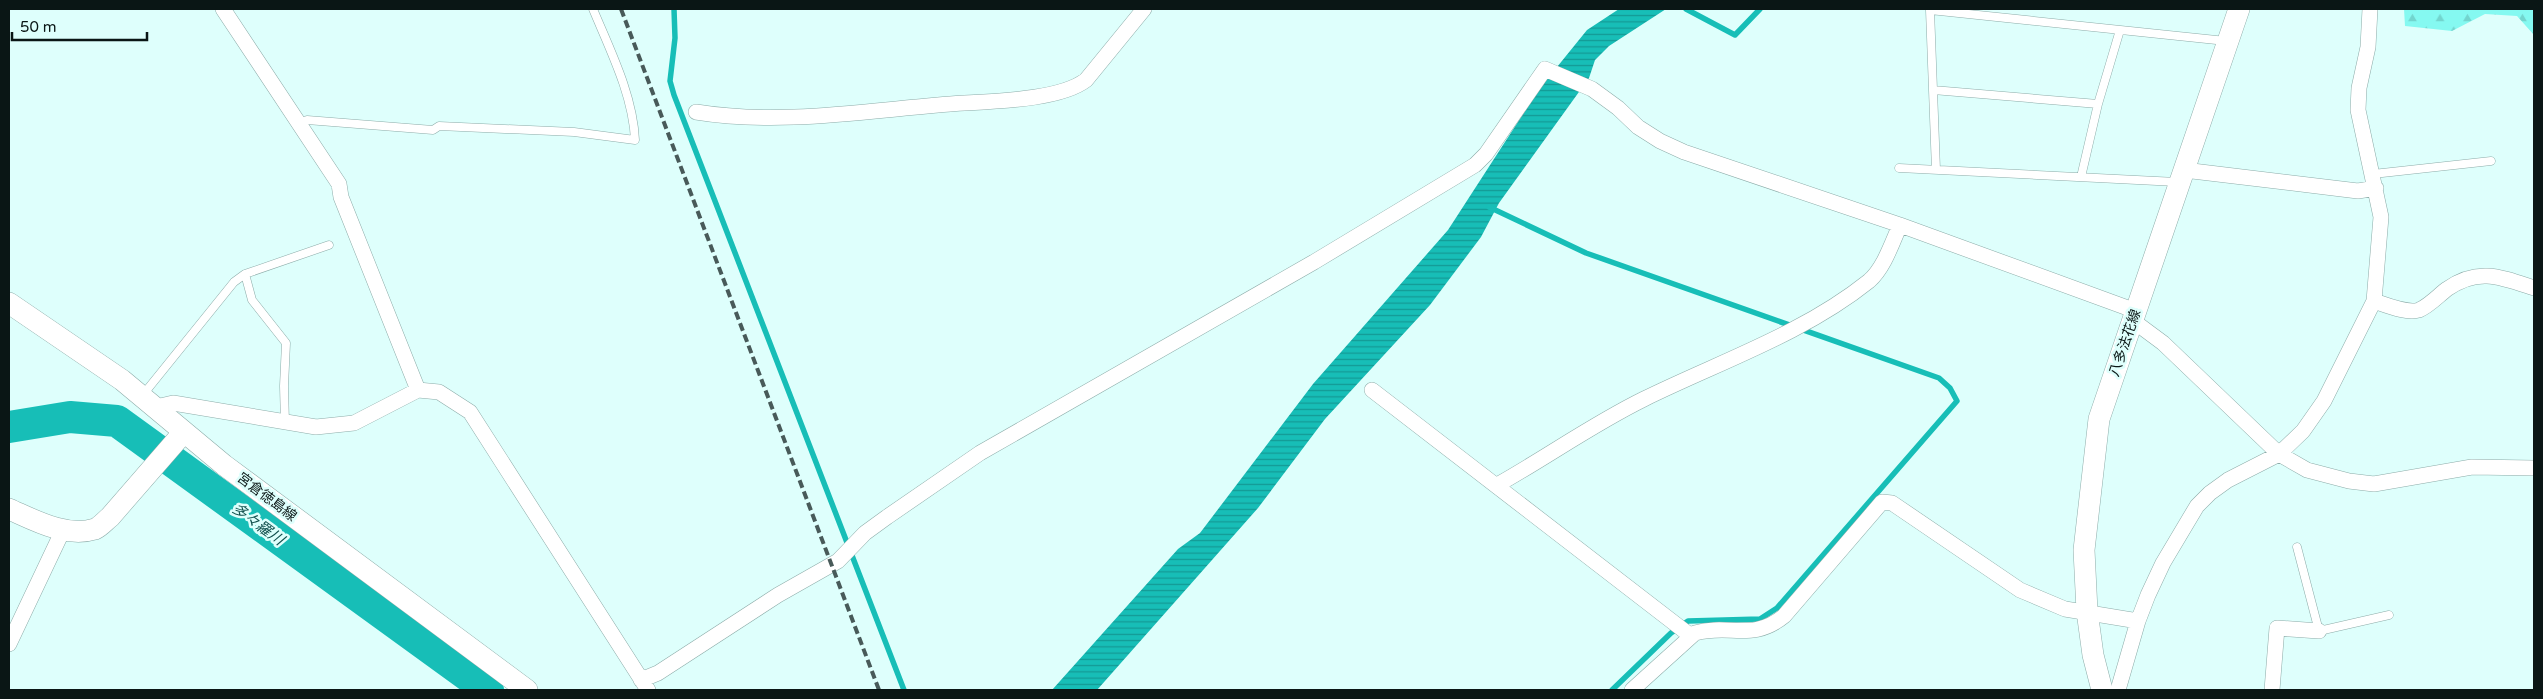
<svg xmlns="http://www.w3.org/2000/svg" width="2543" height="699" font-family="'Varela Round','Noto Sans JP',sans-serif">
  <defs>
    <pattern id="forest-firs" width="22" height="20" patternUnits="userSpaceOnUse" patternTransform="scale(1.25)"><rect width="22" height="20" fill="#85f9f1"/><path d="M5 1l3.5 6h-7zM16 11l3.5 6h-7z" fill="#72d5ce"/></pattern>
    <pattern id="water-rules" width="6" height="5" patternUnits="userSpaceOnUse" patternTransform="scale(1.25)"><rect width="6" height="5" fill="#17beb7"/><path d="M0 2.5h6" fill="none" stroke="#139994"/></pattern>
  </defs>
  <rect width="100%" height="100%" fill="#defffc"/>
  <path fill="url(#forest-firs)" d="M2404 9H2534V35L2517 16 2485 14 2452 31 2405 26Z"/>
  <path fill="url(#water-rules)" d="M1619 9H1666L1609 46 1595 60 1589 78 1499 203 1481 237 1430 305 1325 419 1258 508 1097 690H1052L1178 549 1200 533 1313 384 1448 230 1540 88 1587 30Z"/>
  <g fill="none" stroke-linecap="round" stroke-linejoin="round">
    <path stroke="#17beb7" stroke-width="5.5" d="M674 9 675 38 670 81 674 95 904 690
      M1686 9 1735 35 1760 9
      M1489 207 1586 253 1939 378 1950 388 1957 401 1777 608 1760 619 1688 621 1671 633 1612 690"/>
    <path stroke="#17beb7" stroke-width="32" d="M9 427 70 417 117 421 488 690"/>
    <g stroke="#8daca9" stroke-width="9">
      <path id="lane" d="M1933 90 2098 104 2120 30
        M296 123 307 120 433 130 439 126 574 132 635 140C633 95 610 50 593 9
        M1899 168 2177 182
        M1936 170 1930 10 2226 41
        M2373 174 2491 161
        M2081 177 2098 104
        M142 396 234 282 245 274
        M285 424 284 386 286 343 252 300 245 274 329 245
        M2297 547 2319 631 2389 615"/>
    </g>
    <g stroke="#8daca9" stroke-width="16">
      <path id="street" d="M223 9 339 184 341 197 418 390
        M696 112C775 125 858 112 938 105 976 101 1056 103 1086 80L1144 9
        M2184 170 2358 191 2376 188
        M2374 301C2386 305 2407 314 2419 310 2429 306 2439 295 2447 289 2478 267 2501 277 2534 288
        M2132 320 2163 343 2279 454 2307 470 2349 481 2374 484 2472 467 2534 468
        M1372 390 1691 636
        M156 407 173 403 316 427 354 423 418 390 439 392 470 412 648 690
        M1497 485C1547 457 1593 424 1644 399 1719 362 1803 334 1869 281 1884 268 1892 243 1900 225
        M9 644 63 530
        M641 680 658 673 778 595 838 561 865 533 887 517 980 453 1314 262 1475 165 1486 154 1545 69 1592 89 1618 108 1638 127 1660 141 1684 152 1900 225 2136 311
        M1632 690 1695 633C1730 623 1752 642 1784 616L1882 502 1892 503 2020 590 2065 609 2138 621
        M2118 690 2138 621 2148 595 2163 563 2197 506 2210 493 2228 480 2279 454 2303 431 2324 401 2374 301 2381 217 2358 110 2359 88 2368 47 2370 9
        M2272 690 2277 628 2319 631"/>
    </g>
    <g stroke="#8daca9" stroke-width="22">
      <path id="secondary" d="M9 303 122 380 224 465 527 690
        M9 509C34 520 66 538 95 529 100 527 105 521 110 517L183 433
        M2102 690 2093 655 2087 611 2084 550 2099 419 2239 9"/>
    </g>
    <use href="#lane" stroke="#fff" stroke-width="8"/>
    <use href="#street" stroke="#fff" stroke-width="15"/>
    <use href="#secondary" stroke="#fff" stroke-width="21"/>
    <path stroke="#485a59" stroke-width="4" stroke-dasharray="8 4" stroke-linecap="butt" d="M621 9 879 690"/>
  </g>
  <g text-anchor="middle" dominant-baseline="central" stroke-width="5" stroke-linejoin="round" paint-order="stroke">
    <g font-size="14" fill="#0a1615" stroke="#defffc">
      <text transform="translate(2125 343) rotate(-71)">八多法花線</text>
      <text transform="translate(267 497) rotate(37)">宮倉徳島線</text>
    </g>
    <g font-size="15" font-style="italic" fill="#12504d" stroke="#defffc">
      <text transform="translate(258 524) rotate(36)">多々羅川</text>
    </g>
  </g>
  <rect width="2543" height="699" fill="none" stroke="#0a1615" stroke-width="20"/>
  <path d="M12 32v8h135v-8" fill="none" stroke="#0a1615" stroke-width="2.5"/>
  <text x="20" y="32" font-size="15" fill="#0a1615" stroke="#defffc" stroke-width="4" paint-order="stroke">50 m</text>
</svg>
